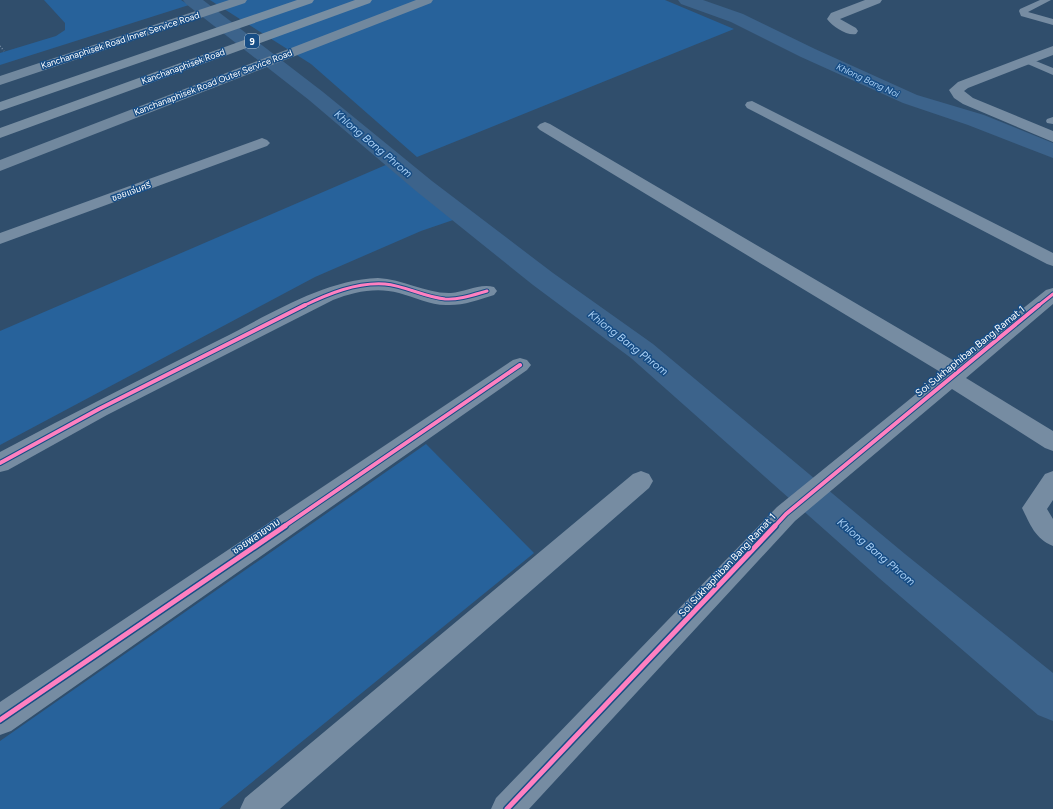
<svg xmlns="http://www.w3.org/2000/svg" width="1053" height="809" font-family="Figtree,'Noto Sans Thai',sans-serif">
  <rect width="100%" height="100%" fill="#304e6c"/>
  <path fill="#27629b" d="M44 0H181L189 5 0 65V53L56 36 65 30V23Z
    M210 0H665L734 29 417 157 311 64Z
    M388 164 456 219 421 231 315 277 0 445V331Z
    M426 444 534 553 219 809H0V741Z"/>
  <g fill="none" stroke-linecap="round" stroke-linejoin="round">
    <path fill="#3c638b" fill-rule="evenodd" d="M183 0H203L323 92 432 181 553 273 653 344 905 554 1053 673V721L1038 715 879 578 631 358 533 285 416 191 309 100 186 4Z
      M678 0H703L743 14 815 49 917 95 984 115 1053 143V158L968 125 903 103 801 57 731 22 681 4Z"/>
    <path stroke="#768ca2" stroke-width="1.5" stroke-dasharray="1 2" stroke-linecap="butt" d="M0 46 4 51"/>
    <path fill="#768ca2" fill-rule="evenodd" d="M1040 0H1051L1028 12 1053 19V25L1021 16 1019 11 1020 9Z
      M1026 57 1053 68V75L1023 62 1021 60Z
      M1053 117V124L1047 123 1046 121 1047 119Z"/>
    <path fill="#768ca2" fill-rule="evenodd" d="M865 0H882L880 3 840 19 856 28 858 31 856 34C847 36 833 27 827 19L831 13Z
      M1053 46V55L968 88 964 91 973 98 1053 131V142L963 104 954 98 949 90 958 82Z
      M752 101 1053 253V266L1047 264 747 108 745 105 747 102Z
      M545 122 550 124 956 362 1046 290 1053 288V304L966 378 1053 431V451L1045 448 952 389 795 521 529 809H491L496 798 777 507 942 373 540 130 537 127 540 124Z
      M262 138 267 140 270 143 267 146 0 244V233Z
      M378 278C403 279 427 294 451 293 465 292 480 283 494 287L497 291 494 295C478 300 462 306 446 305 430 305 414 297 399 293 376 287 354 292 333 300L107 415 8 470 0 472V452C73 413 147 376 221 339 269 315 323 280 378 278Z
      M520 358 527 360 531 365 527 370 11 731 0 735V702L513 360Z
      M641 471 649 474 653 481 649 488 280 809H240L245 798 633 474Z
      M1053 471V500L1047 509 1053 519V546C1035 539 1030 524 1022 508L1045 474Z"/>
    <path fill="#71889e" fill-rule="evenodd" d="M229 0H247L245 3 0 85V76Z
      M416 0H433L431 3 0 171V160Z"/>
    <path fill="#788ea2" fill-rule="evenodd" d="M297 0H314L312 3 0 111V102Z
      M355 0H372L370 3 0 138V128Z"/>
    <g stroke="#174d85" stroke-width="5">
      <path id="cycleway-far2" d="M303 306C328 294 356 282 385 284 406 286 424 297 445 299 459 300 473 295 487 291
        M1038 306 1053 294"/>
    </g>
    <g stroke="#174d85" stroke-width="6">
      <path id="cycleway-far1" d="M0 463 99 409 305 305
        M283 527 520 365
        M774 527 786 514 1039 305"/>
    </g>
    <g stroke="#174d85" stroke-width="8">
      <path id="cycleway" d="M0 720 285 526
        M507 809 775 526"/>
    </g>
    <use href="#cycleway-far2" stroke="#ff80c0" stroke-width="3"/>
    <use href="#cycleway-far1" stroke="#ff80c0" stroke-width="4"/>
    <use href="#cycleway" stroke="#ff80c0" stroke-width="5"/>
  </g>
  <g text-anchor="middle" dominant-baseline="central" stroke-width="3" stroke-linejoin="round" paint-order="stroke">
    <g font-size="9" fill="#fff" stroke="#174d85">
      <text transform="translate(120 40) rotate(-18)">Kanchanaphisek Road Inner Service Road</text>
      <text transform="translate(183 66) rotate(-20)">Kanchanaphisek Road</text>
      <text transform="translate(213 82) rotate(-21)">Kanchanaphisek Road Outer Service Road</text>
      <text transform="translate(131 191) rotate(-20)">ซอยแจ่มศรี</text>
    </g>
    <rect fill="#174d85" stroke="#b9cada" stroke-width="1" x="245" y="34" width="14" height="14" rx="3"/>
    <g font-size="9" font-weight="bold" fill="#fff">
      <text x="252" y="41">9</text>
    </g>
    <g font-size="9" font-style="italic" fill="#a8cff4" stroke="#174d85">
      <text transform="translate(868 80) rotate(25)">Khlong Bang Noi</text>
    </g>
    <g font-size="10" fill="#fff" stroke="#174d85">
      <text transform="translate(970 351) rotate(-39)">Soi Sukhaphiban Bang Ramat 1</text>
      <text transform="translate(256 536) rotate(-34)">ซอยพลายงาม</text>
      <text transform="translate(727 565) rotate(-47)">Soi Sukhaphiban Bang Ramat 1</text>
    </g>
    <g font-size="11" font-style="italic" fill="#a8cff4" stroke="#174d85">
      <text transform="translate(373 144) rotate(40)">Khlong Bang Phrom</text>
      <text transform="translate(628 343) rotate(38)">Khlong Bang Phrom</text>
      <text transform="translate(876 552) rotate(40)">Khlong Bang Phrom</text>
    </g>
  </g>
</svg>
